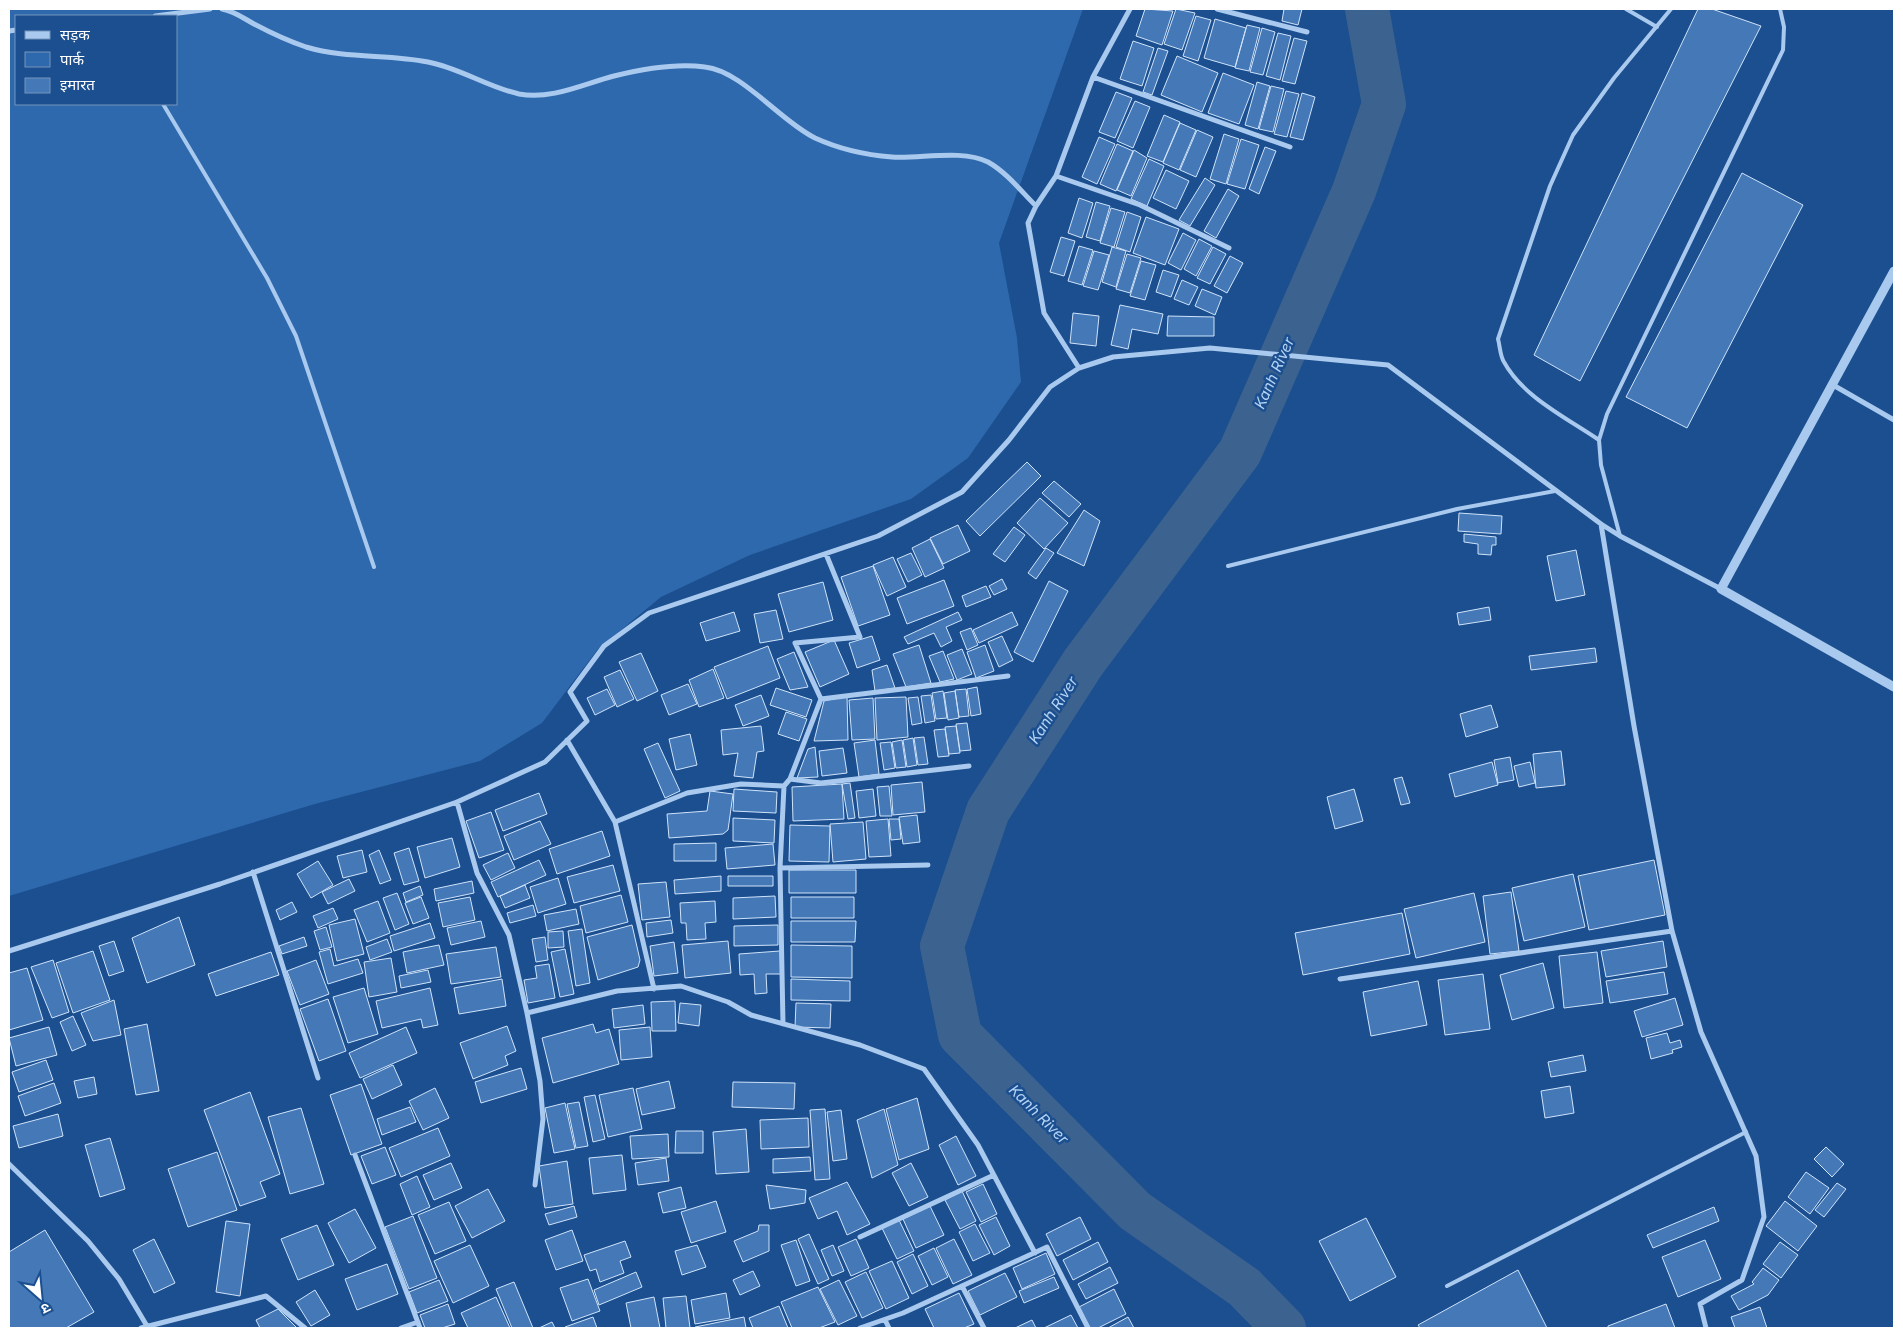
<svg xmlns="http://www.w3.org/2000/svg" width="1903" height="1337" font-family="Inter,'Noto Sans Devanagari',sans-serif">
  <rect width="100%" height="100%" fill="#1b4f8f"/>
  <path fill="#2e69ad" fill-rule="evenodd" d="M9 9H1083L999 243 1017 338 1021 382 968 458 911 499 750 555 661 597 598 649 542 723 480 761 315 804 9 896ZM16 16H176V104H16Z"/>
  <g fill="none" stroke-linecap="round" stroke-linejoin="round">
    <path stroke="#3c6290" stroke-width="44" d="M1284 1328 1244 1287 1135 1211 960 1035 942 946 988 811 1083 663 1240 452 1354 191 1384 104 1367 9"/>
  </g>
  <path fill="#4478b7" stroke="#cfe3fa" d="M1145 9 1173 11 1162 45 1136 36Z
    M1176 9 1195 13 1182 50 1164 44Z
    M1284 9H1302L1298 25 1282 21Z
    M1698 9H1712L1761 26 1580 381 1534 355Z
    M1196 16 1211 20 1198 61 1183 56Z
    M1215 19 1246 28 1235 67 1204 58Z
    M1247 25 1260 28 1249 71 1235 68Z
    M1262 28 1275 32 1263 75 1250 72Z
    M1278 33 1291 36 1280 80 1266 76Z
    M1294 38 1307 41 1295 84 1282 81Z
    M1133 41 1154 48 1142 86 1120 79Z
    M1158 48 1168 51 1152 95 1143 92Z
    M1177 56 1218 73 1202 112 1161 95Z
    M1223 73 1254 85 1239 124 1208 113Z
    M1257 82 1270 86 1258 129 1245 125Z
    M1271 86 1284 89 1273 132 1259 129Z
    M1286 91 1299 94 1287 137 1274 134Z
    M1116 92 1132 98 1115 138 1099 132Z
    M1302 93 1315 97 1303 140 1290 137Z
    M1135 101 1150 107 1133 148 1117 141Z
    M1164 115 1180 122 1163 162 1147 156Z
    M1180 123 1196 130 1179 170 1163 163Z
    M1197 130 1213 137 1196 177 1180 170Z
    M1224 134 1239 139 1226 184 1210 179Z
    M1099 137 1115 144 1097 184 1082 177Z
    M1241 139 1259 145 1245 189 1227 184Z
    M1117 144 1133 151 1116 191 1100 184Z
    M1265 147 1276 151 1259 194 1249 189Z
    M1134 150 1147 158 1131 196 1117 190Z
    M1149 159 1164 166 1147 206 1131 199Z
    M1166 170 1189 181 1176 209 1153 198Z
    M1742 173 1803 205 1687 428 1626 397Z
    M1205 178 1215 185 1190 226 1179 220Z
    M1228 189 1239 196 1216 238 1204 231Z
    M1079 198 1093 203 1082 238 1068 233Z
    M1096 202 1110 206 1100 241 1086 237Z
    M1111 208 1125 212 1114 247 1100 243Z
    M1127 212 1141 217 1130 252 1116 247Z
    M1146 217 1179 229 1165 265 1133 253Z
    M1183 233 1196 240 1181 270 1168 263Z
    M1061 237 1075 241 1064 276 1050 272Z
    M1199 239 1212 246 1196 276 1184 269Z
    M1079 246 1093 250 1082 285 1068 281Z
    M1112 247 1126 251 1116 287 1102 282Z
    M1213 247 1226 254 1210 284 1197 278Z
    M1094 251 1109 255 1098 290 1083 286Z
    M1127 254 1141 258 1130 293 1116 289Z
    M1230 256 1243 263 1227 293 1214 286Z
    M1141 261 1156 265 1145 300 1130 296Z
    M1163 270 1179 275 1171 297 1156 292Z
    M1182 280 1198 287 1189 305 1174 299Z
    M1202 289 1222 297 1215 315 1195 306Z
    M1120 305 1163 314 1158 334 1132 329 1128 349 1111 345Z
    M1073 313 1099 316 1096 346 1070 343Z
    M1168 316 1214 317V336H1167Z
    M1027 462 1041 476 980 536 966 521Z
    M1054 481 1081 504 1069 517 1042 493Z
    M1040 498 1068 523 1044 549 1017 523Z
    M1084 510 1100 521 1084 566 1057 553Z
    M1459 513 1502 516 1501 534 1458 531Z
    M958 525 970 551 943 564 930 538Z
    M1014 527 1025 535 1005 562 993 554Z
    M1464 534 1496 537V545H1492L1491 555 1478 554V544L1464 542Z
    M930 539 944 568 925 577 912 548Z
    M1046 548 1054 553 1036 579 1028 573Z
    M1576 550 1585 595 1556 601 1547 556Z
    M911 553 922 575 908 582 897 559Z
    M893 557 906 587 887 596 873 565Z
    M873 566 890 615 858 626 841 577Z
    M1002 579 1007 589 994 595 989 586Z
    M944 580 954 606 907 624 897 598Z
    M1049 581 1068 591 1033 662 1014 652Z
    M823 582 833 620 789 632 778 594Z
    M986 586 991 597 966 607 962 596Z
    M1489 607 1491 620 1459 625 1457 613Z
    M776 610 783 639 760 643 754 614Z
    M734 612 740 631 706 641 700 623Z
    M958 612 962 620 946 627 952 641 941 647 934 633 908 644 904 637Z
    M1012 612 1018 625 979 643 973 630Z
    M971 628 978 645 967 650 960 632Z
    M872 636 880 660 857 668 849 643Z
    M1002 636 1013 660 999 667 988 642Z
    M834 640 849 674 820 687 805 652Z
    M919 645 931 683 906 687 893 654Z
    M985 645 994 671 976 678 967 652Z
    M768 646 780 678 727 699 714 667Z
    M1595 648 1597 662 1531 670 1529 656Z
    M962 649 972 674 957 680 947 655Z
    M943 651 954 679 940 682 929 656Z
    M794 652 808 687 790 690 777 659Z
    M641 653 658 691 637 701 619 662Z
    M887 665 895 688 875 691 872 670Z
    M713 669 724 698 699 707 689 680Z
    M620 670 634 699 617 707 604 677Z
    M688 684 697 704 669 715 661 695Z
    M977 687 981 714 971 716 967 689Z
    M776 688 812 700 806 717 770 705Z
    M607 689 615 705 595 715 587 698Z
    M966 689 969 716 959 717 955 690Z
    M943 691 947 718 936 719 932 693Z
    M955 691 959 718 948 720 944 693Z
    M761 695 769 716 743 726 735 705Z
    M931 695 935 721 925 723 921 696Z
    M847 696 848 740 814 741 824 701Z
    M906 697 908 737 877 740 875 698Z
    M918 697 922 723 912 725 908 698Z
    M873 698 875 739 852 740 849 700Z
    M1491 705 1498 727 1466 737 1460 714Z
    M786 712 807 719 799 741 778 734Z
    M967 723 971 750 960 751 956 724Z
    M761 726 764 751 757 752 753 778 734 776 738 753 723 755 721 730Z
    M956 726 960 753 949 754 945 727Z
    M945 729 949 756 938 757 934 730Z
    M690 734 697 765 676 770 669 739Z
    M924 737 928 764 918 765 914 738Z
    M913 738 917 765 907 767 903 740Z
    M875 740 879 774 859 777 854 743Z
    M902 740 906 767 896 768 892 742Z
    M891 742 895 768 884 770 880 743Z
    M658 743 680 791 665 798 644 749Z
    M815 747 818 777 797 778 808 749Z
    M843 748 847 773 822 776 819 751Z
    M1561 751 1565 785 1536 788 1533 754Z
    M1510 757 1514 780 1498 783 1494 760Z
    M1492 762 1498 785 1455 797 1449 774Z
    M1530 762 1535 783 1519 787 1514 766Z
    M1402 777 1410 803 1401 805 1394 779Z
    M922 782 925 812 893 815 891 785Z
    M850 783 855 818 848 819 842 784Z
    M842 784 844 819 793 821 792 787Z
    M889 786 892 816H880L877 787Z
    M734 789 777 792 776 813 733 811Z
    M873 789 876 816 859 818 856 791Z
    M1354 789 1363 821 1335 829 1327 797Z
    M710 791 733 794 728 830 723 834 669 838 667 814 707 811Z
    M539 793 547 814 503 831 495 810Z
    M491 812 504 850 479 858 466 821Z
    M917 815 920 842 903 844 899 817Z
    M733 818 775 820 774 843 733 841Z
    M888 819 891 856 869 857 866 821Z
    M889 819H899L901 839 891 840Z
    M540 821 551 844 514 860 504 836Z
    M863 822 866 859 833 862 830 824Z
    M790 825 830 826 829 862 789 861Z
    M602 831 610 856 557 874 549 849Z
    M452 838 460 867 425 878 417 847Z
    M716 843V861H674V844Z
    M773 844 775 865 727 869 725 848Z
    M409 848 419 881 404 885 394 853Z
    M362 850 367 872 343 878 337 856Z
    M379 850 391 880 380 884 369 855Z
    M508 853 515 868 491 880 483 865Z
    M539 860 546 875 498 897 491 882Z
    M1654 860 1665 915 1589 930 1578 876Z
    M318 861 333 885 311 898 297 874Z
    M613 865 620 891 574 903 567 877Z
    M789 870H856V893H789Z
    M1573 874 1585 927 1524 941 1512 888Z
    M721 876V891L675 894 674 880Z
    M728 876H773V886H728Z
    M558 878 566 904 538 913 530 887Z
    M349 879 355 891 328 904 322 892Z
    M472 881 474 893 436 901 434 889Z
    M666 882 670 917 642 920 638 884Z
    M525 885 530 898 505 908 500 896Z
    M420 886 423 895 406 902 403 893Z
    M1511 892 1519 951 1490 954 1483 896Z
    M397 893 409 924 395 930 383 898Z
    M1474 893 1485 942 1416 958 1404 909Z
    M621 895 628 922 586 933 580 906Z
    M775 896 776 917 733 919V898Z
    M421 897 429 918 413 924 405 903Z
    M470 897 475 920 443 927 438 903Z
    M791 897H854V918H791Z
    M378 901 390 933 367 942 354 910Z
    M715 901 716 922 705 923 706 939 687 940 686 923H681L680 903Z
    M292 902 297 912 280 920 276 910Z
    M533 905 536 916 510 923 507 913Z
    M333 908 338 919 318 928 313 916Z
    M576 909 579 924 547 931 544 915Z
    M1402 913 1410 954 1303 975 1295 933Z
    M179 917 195 965 147 983 132 938Z
    M355 919 364 954 337 961 329 925Z
    M671 920 673 933 647 937 646 923Z
    M481 921 485 937 451 945 447 928Z
    M791 921H856L855 942H791Z
    M430 923 435 938 394 951 390 936Z
    M632 925 640 960 638 967 598 980 587 937Z
    M778 925V945L734 946V926Z
    M326 927 332 947 320 950 314 931Z
    M582 929 590 983 576 986 568 931Z
    M563 931 564 947 548 948V932Z
    M304 937 307 946 282 954 279 946Z
    M545 937 548 960 536 962 532 939Z
    M387 939 392 952 370 960 366 947Z
    M114 941 124 971 109 976 99 946Z
    M728 941 731 973 685 978 682 945Z
    M1663 941 1667 967 1606 977 1601 951Z
    M674 942 678 973 654 976 650 946Z
    M439 945 444 965 407 973 403 952Z
    M791 945 852 946V978L791 977Z
    M496 947 501 977 451 984 446 954Z
    M330 949 334 966 358 959 363 973 328 984 319 952Z
    M565 949 574 994 560 997 551 952Z
    M93 951 110 1000 73 1013 56 963Z
    M780 951 781 974H766L767 993 755 994 754 974 740 975 739 954Z
    M271 952 279 975 216 996 208 974Z
    M1597 952 1603 1003 1564 1008 1559 956Z
    M391 958 397 992 369 997 364 962Z
    M53 960 69 1012 52 1018 31 967Z
    M316 960 329 994 300 1005 287 971Z
    M1543 963 1554 1008 1512 1020 1500 975Z
    M549 964 555 998 528 1003 524 980 537 978 535 966Z
    M27 968 43 1020 9 1030V973Z
    M428 970 431 982 401 988 399 976Z
    M1664 972 1668 994 1610 1003 1606 981Z
    M1483 974 1490 1029 1445 1035 1438 980Z
    M502 979 506 1006 459 1014 454 988Z
    M791 979 850 981V1001L791 1000Z
    M1418 981 1427 1025 1371 1036 1363 992Z
    M364 988 378 1034 348 1043 333 997Z
    M430 988 438 1025 423 1028 421 1019 382 1028 376 1001Z
    M1675 998 1683 1025 1642 1037 1634 1011Z
    M328 999 346 1051 319 1061 300 1009Z
    M114 1000 121 1035 93 1041 81 1013Z
    M675 1001 676 1031H652L651 1002Z
    M680 1003 701 1005 699 1026 678 1023Z
    M796 1003 831 1004 830 1028 795 1027Z
    M643 1005 645 1024 614 1028 612 1009Z
    M73 1016 86 1045 72 1051 60 1022Z
    M147 1024 159 1091 136 1095 124 1029Z
    M593 1024 596 1033 609 1029 619 1064 553 1083 542 1038Z
    M507 1026 516 1051 505 1056 508 1065 473 1079 460 1043Z
    M49 1027 57 1055 16 1066 9 1038Z
    M406 1027 417 1053 360 1078 349 1053Z
    M650 1027 652 1057 621 1060 619 1030Z
    M1667 1033 1670 1043 1680 1040 1682 1047 1672 1050 1673 1053 1651 1059 1646 1038Z
    M1583 1055 1586 1071 1551 1077 1548 1062Z
    M46 1060 53 1080 19 1092 12 1072Z
    M393 1065 402 1085 372 1099 363 1079Z
    M521 1068 527 1089 481 1103 475 1082Z
    M94 1077 97 1094 78 1098 74 1081Z
    M669 1081 675 1108 642 1115 636 1089Z
    M733 1082 795 1083 794 1109 732 1107Z
    M54 1083 61 1103 25 1116 18 1096Z
    M361 1084 382 1144 351 1155 330 1095Z
    M1570 1086 1574 1113 1545 1118 1541 1091Z
    M435 1088 449 1118 423 1130 409 1101Z
    M633 1088 642 1129 608 1137 599 1095Z
    M250 1092 280 1174 260 1182 266 1197 240 1206 204 1110Z
    M595 1095 605 1139 593 1142 584 1097Z
    M917 1098 929 1149 899 1160 886 1109Z
    M579 1102 588 1146 576 1148 567 1104Z
    M565 1103 575 1149 554 1153 545 1108Z
    M410 1107 416 1122 382 1135 377 1119Z
    M301 1108 324 1184 290 1194 268 1117Z
    M825 1109 830 1179 815 1180 810 1110Z
    M884 1109 898 1165 872 1178 857 1120Z
    M841 1110 847 1159 833 1161 827 1112Z
    M58 1114 63 1136 19 1148 13 1126Z
    M808 1118 809 1147 761 1149 760 1120Z
    M438 1128 450 1156 401 1177 389 1148Z
    M746 1129 749 1172 716 1174 713 1132Z
    M676 1131H703V1153H675Z
    M668 1134 669 1157 632 1159 630 1136Z
    M956 1136 976 1176 958 1185 939 1145Z
    M110 1138 125 1189 100 1197 85 1145Z
    M385 1147 396 1175 372 1184 361 1156Z
    M1826 1147 1844 1164 1832 1177 1814 1159Z
    M217 1152 237 1210 188 1227 168 1169Z
    M622 1155 626 1190 593 1194 589 1158Z
    M810 1157 811 1171 773 1173V1159Z
    M666 1158 669 1181 638 1185 635 1163Z
    M567 1161 573 1204 545 1208 539 1166Z
    M451 1163 462 1188 434 1200 423 1175Z
    M911 1163 928 1197 909 1206 892 1173Z
    M1806 1172 1829 1188 1810 1214 1788 1197Z
    M417 1176 430 1207 412 1215 400 1184Z
    M847 1182 870 1224 847 1235 837 1211 818 1219 809 1198Z
    M1837 1183 1846 1189 1824 1217 1815 1210Z
    M983 1184 997 1214 981 1222 966 1192Z
    M766 1185 806 1190 805 1203 770 1209Z
    M681 1187 686 1208 663 1213 658 1193Z
    M488 1189 505 1221 472 1238 455 1206Z
    M962 1191 976 1221 960 1229 945 1200Z
    M716 1201 726 1232 691 1243 681 1212Z
    M1785 1201 1817 1226 1798 1251 1766 1226Z
    M449 1202 466 1241 435 1254 418 1215Z
    M574 1206 577 1217 549 1225 545 1214Z
    M930 1206 944 1235 916 1248 903 1219Z
    M1714 1207 1719 1221 1653 1248 1647 1235Z
    M355 1209 376 1248 349 1263 328 1223Z
    M413 1216 437 1278 409 1289 385 1227Z
    M996 1217 1010 1246 994 1255 979 1225Z
    M1080 1217 1091 1239 1057 1256 1046 1234Z
    M1366 1218 1396 1277 1350 1301 1319 1241Z
    M899 1220 914 1251 897 1259 882 1228Z
    M226 1221 250 1224 240 1296 216 1292Z
    M975 1224 990 1253 973 1261 959 1232Z
    M317 1225 334 1265 298 1280 281 1239Z
    M759 1225H769V1251L743 1262 734 1241 758 1231Z
    M45 1230 94 1312 66 1328H9V1252Z
    M572 1230 583 1261 556 1270 545 1240Z
    M809 1234 829 1279 818 1284 798 1239Z
    M154 1239 175 1283 154 1293 133 1250Z
    M856 1239 869 1268 851 1276 838 1247Z
    M954 1239 972 1275 953 1284 936 1248Z
    M796 1240 810 1281 796 1286 781 1245Z
    M1705 1240 1721 1279 1678 1297 1662 1257Z
    M625 1241 631 1257 620 1261 624 1273 600 1282 596 1269 590 1271 584 1255Z
    M1098 1242 1108 1262 1073 1280 1063 1260Z
    M1780 1242 1798 1255 1781 1278 1763 1264Z
    M470 1245 489 1286 453 1303 434 1261Z
    M697 1245 706 1267 682 1275 675 1251Z
    M833 1245 844 1271 832 1276 821 1250Z
    M934 1248 948 1277 932 1285 918 1256Z
    M1046 1253 1055 1274 1022 1289 1013 1268Z
    M913 1254 928 1286 912 1294 897 1262Z
    M892 1261 909 1298 886 1309 869 1271Z
    M387 1264 398 1294 357 1310 345 1279Z
    M1110 1267 1118 1283 1086 1299 1078 1284Z
    M1763 1268 1779 1280 1768 1295 1739 1310 1731 1296 1754 1284 1752 1282Z
    M1518 1270 1547 1328H1420L1418 1325Z
    M753 1271 760 1286 740 1295 733 1280Z
    M636 1272 642 1287 599 1305 594 1290Z
    M866 1272 883 1308 862 1318 845 1282Z
    M1005 1273 1017 1297 980 1315 968 1291Z
    M1054 1277 1059 1288 1024 1303 1019 1291Z
    M588 1279 600 1311 572 1321 560 1288Z
    M439 1280 448 1301 417 1313 409 1292Z
    M839 1280 857 1316 838 1325 820 1289Z
    M514 1282 533 1328H512L496 1289Z
    M818 1287 835 1322 819 1328H792L781 1302Z
    M1114 1289 1126 1314 1098 1328H1090L1079 1307Z
    M315 1290 330 1315 311 1326 296 1302Z
    M726 1293 730 1318 695 1324 691 1300Z
    M959 1293 974 1324 964 1328H934L925 1309Z
    M686 1296 690 1328H666L663 1298Z
    M496 1297 510 1328H468L461 1313Z
    M654 1297 660 1328H631L626 1303Z
    M448 1304 455 1324 442 1328H425L420 1315Z
    M1666 1304 1675 1328H1608V1326Z
    M779 1306 788 1328H753L749 1318Z
    M1760 1307 1767 1328H1735L1731 1317Z
    M278 1309 297 1328H260L256 1320Z
    M1071 1315 1078 1328H1044Z
    M593 1317 597 1328H565V1327Z
    M744 1317 746 1328H695V1327Z
    M1128 1317 1134 1328H1108Z
    M1032 1320 1036 1328H1015Z
    M552 1322 555 1328H539Z"/>
  <g fill="none" stroke-linecap="round" stroke-linejoin="round">
    <path stroke="#a9c9ee" stroke-width="4" d="M1626 9 1657 27
      M163 104 267 278 296 336 374 567
      M1599 440C1567 418 1523 397 1504 362 1500 356 1500 346 1498 339L1550 186 1573 135 1614 78 1671 9
      M1620 536 1601 465 1599 440 1607 414 1783 50 1784 27 1780 9
      M1228 566 1457 509 1555 491
      M1447 1286 1746 1132"/>
    <path stroke="#a9c9ee" stroke-width="5" d="M222 9C234 11 243 18 254 24 271 33 288 41 306 47 346 59 388 54 428 62 460 68 487 87 519 94 552 100 583 84 614 76 642 69 676 63 705 67 742 71 780 121 815 138 839 149 866 155 892 157 920 159 962 149 988 162 1006 172 1021 191 1036 206
      M1217 9 1307 32
      M155 16 210 9
      M9 31 16 30
      M1093 77 1290 147
      M1056 176 1140 205 1229 248
      M1079 368 1044 313 1028 223 1036 206 1056 176 1093 77 1130 9
      M1833 385 1894 420
      M1601 524 1634 726 1672 931 1701 1032 1756 1156 1764 1217 1742 1280 1700 1304 1706 1328
      M821 699 1008 676
      M567 740 615 822 654 989
      M790 779 821 699 795 643 860 637 826 554
      M457 802 477 873 509 935 527 1013 617 991 681 986 728 1002 751 1015 860 1045 924 1069 978 1145 1035 1253
      M615 822 687 793 741 784 784 786 790 779 821 783 969 766
      M780 868 928 865
      M253 872 318 1078
      M9 951 220 884 457 802 545 762 587 721 570 692 604 646 649 613 878 536 962 492 1009 440 1050 387 1079 368 1113 357 1210 348 1388 365 1601 524 1620 536 1721 589
      M1340 979 1672 931
      M527 1013 540 1081 543 1119 535 1185
      M783 1024 780 868 784 786
      M355 1155 420 1328
      M9 1164 88 1241 119 1279 147 1326
      M860 1237 994 1175
      M962 1286 984 1328
      M885 1320 889 1328
      M141 1328 266 1296 305 1328
      M401 1328 418 1322
      M860 1328 903 1313 1047 1247 1088 1328"/>
    <path stroke="#a9c9ee" stroke-width="9" d="M1894 271 1721 589 1894 687"/>
  </g>
  <g text-anchor="middle" dominant-baseline="central" stroke-width="5" stroke-linejoin="round" paint-order="stroke">
    <g font-size="15" font-style="italic" fill="#b5d3f5" stroke="#1b4f8f">
      <text transform="translate(1274 373) rotate(-66)">Kanh River</text>
      <text transform="translate(1053 710) rotate(-57)">Kanh River</text>
      <text transform="translate(1039 1114) rotate(45)">Kanh River</text>
    </g>
  </g>
  <rect width="1903" height="1337" fill="none" stroke="#ffffff" stroke-width="20"/>
  <rect x="15" y="15" width="162" height="90" fill="#1b4f8f" stroke="#7695bc"/>
  <rect x="25" y="31" width="25" height="8" fill="#a9c9ee" stroke="#7695bc"/>
  <text x="60" y="40" font-size="15" fill="#ffffff">सड़क</text>
  <rect x="25" y="52" width="25" height="15" fill="#2e69ad" stroke="#7695bc"/>
  <text x="60" y="65" font-size="15" fill="#ffffff">पार्क</text>
  <rect x="25" y="78" width="25" height="15" fill="#4478b7" stroke="#7695bc"/>
  <text x="60" y="90" font-size="15" fill="#ffffff">इमारत</text>
  <g transform="translate(40 1297) rotate(153)" stroke="#1b4f8f" stroke-width="4" paint-order="stroke">
  <path d="M0-4L9 19L0 12L-9 19Z" fill="#ffffff"/>
  <text y="-8" font-size="14" font-weight="bold" text-anchor="middle" fill="#ffffff">उ</text>
  </g>
</svg>
